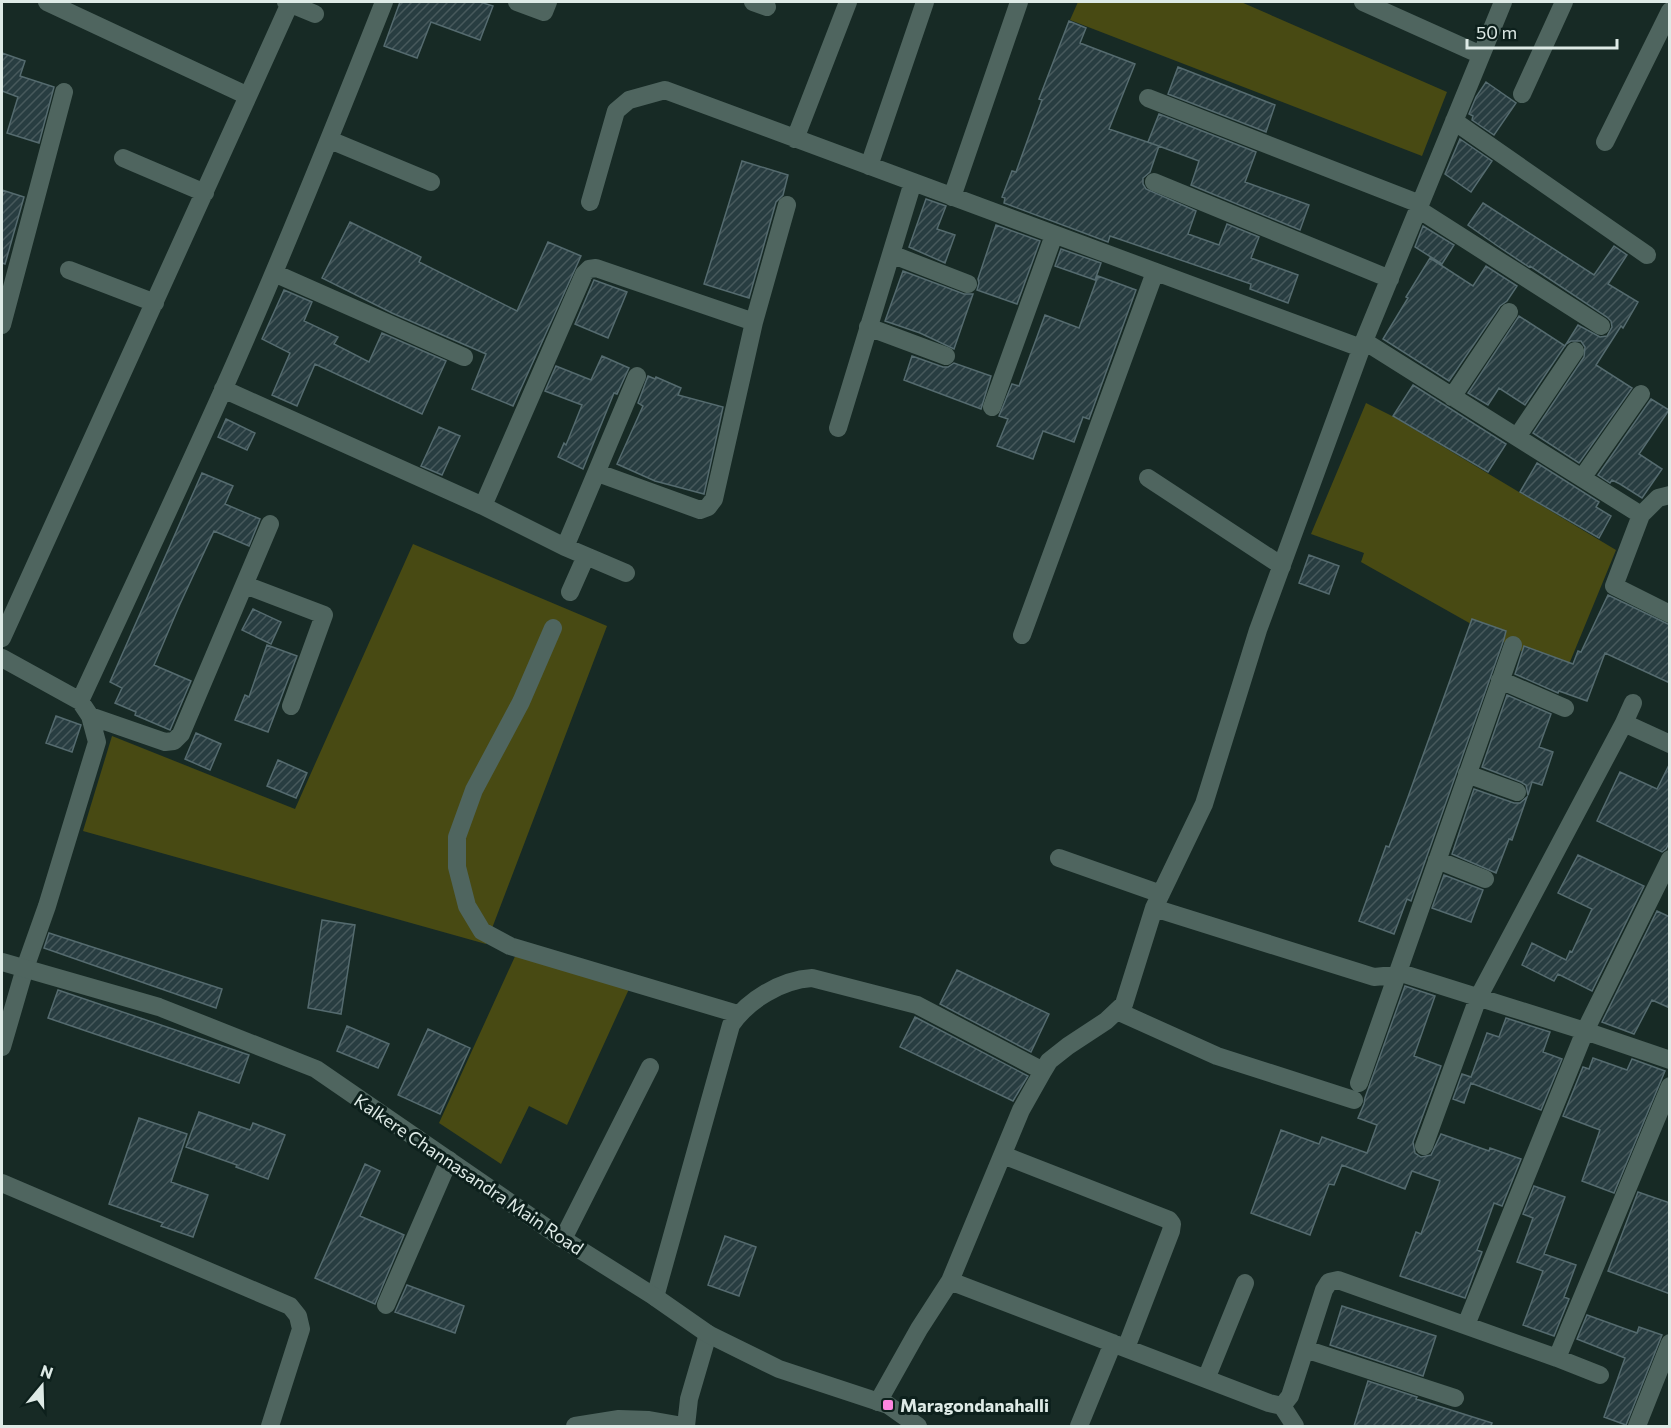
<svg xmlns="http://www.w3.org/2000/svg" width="1671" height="1428" font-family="Commissioner,sans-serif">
  <defs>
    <pattern id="building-hatch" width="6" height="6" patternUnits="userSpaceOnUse" patternTransform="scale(1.5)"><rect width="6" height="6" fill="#283d41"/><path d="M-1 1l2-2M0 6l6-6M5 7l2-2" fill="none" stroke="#47595c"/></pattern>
  </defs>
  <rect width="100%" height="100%" fill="#172a25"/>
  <path fill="#484a13" d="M1078 2H1241L1447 92 1422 156 1070 20Z
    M1366 403 1392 416 1616 550 1565 674 1480 629 1361 562 1364 553 1311 534Z
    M413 544 607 626 486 944 83 831 112 736 295 809Z
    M517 952 629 989 567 1125 529 1106 501 1164 439 1123Z"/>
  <path fill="url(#building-hatch)" stroke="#556b6f" stroke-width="1.5" d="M400 2H480L493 6 480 40 431 22 417 58 384 46Z
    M1069 21 1086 28 1080 43 1135 64 1109 129 1159 146 1150 172 1143 178V184L1146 189 1196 211 1188 234 1219 245 1227 224 1259 237 1251 258 1298 275 1288 303 1250 289 1251 284 1110 236 1108 242 1004 203 1005 198 1002 197 1012 171 1016 172 1042 100 1039 99Z
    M2 53 25 61 20 76 54 87 39 143 7 133 18 97 2 91Z
    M1178 67 1275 105 1266 132 1168 94Z
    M1486 82 1516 103 1494 135 1472 120 1473 116 1469 114 1476 97Z
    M1159 114 1256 152 1245 182 1309 205 1300 230 1191 185 1199 161 1148 142Z
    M1460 139 1492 161 1471 192 1445 174Z
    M742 161 788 175 783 195 776 202 749 298 704 284Z
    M2 190 24 197 5 264 2 263Z
    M926 199 946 206 937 229 955 235 945 263 909 247Z
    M1483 203 1594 275 1614 246 1627 255 1608 284 1638 302 1623 328 1621 326 1596 365 1632 388 1579 463 1533 433 1584 357 1585 347 1581 341H1571L1566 344 1525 405 1499 388 1488 405 1468 393 1519 316 1565 346 1578 325 1600 337 1607 336 1612 327 1611 321 1607 317 1530 266 1529 267 1499 247 1468 225Z
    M350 222 421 257 419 262 517 311 548 242 581 256 513 406 472 389 486 354 392 313 322 278Z
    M996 225 1040 241 1017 304 977 290 979 283 978 279Z
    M1423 226 1454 245 1442 264 1415 247Z
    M1061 249 1101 263 1095 280 1055 266Z
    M1430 258 1473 286 1486 266 1517 286 1507 301 1500 306 1449 381 1383 339 1408 298 1406 297Z
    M903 271 964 294H973L954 349 920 333 885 321Z
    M1098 276 1136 290 1089 419 1083 417 1074 442 1043 431 1033 459 997 446 1008 419 999 416 1012 384 1019 386 1045 315 1079 328Z
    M594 280 627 292 608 338 575 324Z
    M284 290 312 302 304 321 338 337 334 344 369 362 382 333 446 361 422 414 315 364 297 406 272 395 290 353 262 339Z
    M602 356 629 368 617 394 614 393 583 469 558 457 564 443 566 445 582 405 545 391 556 366 591 380Z
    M912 356 943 367H948L954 363 991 376 981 409 904 380Z
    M648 376 655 379 656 377 681 388 678 395 723 407 704 494 655 481 617 464 643 406 638 403Z
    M1413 385 1506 444 1488 472 1393 416Z
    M1651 399 1669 410 1639 454 1662 469 1642 498 1620 484 1612 480 1610 483 1598 475Z
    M226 419 255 433 247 450 218 437Z
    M439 427 460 436 442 475 421 466Z
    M1537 463 1599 502 1596 507 1611 516 1599 538 1520 492Z
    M202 473 233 486 225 504 260 519 249 546 214 531 180 604 154 665 191 681 170 730 135 715 136 712 115 703 122 688 110 682Z
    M1309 555 1339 566 1329 594 1299 583Z
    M1608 595 1670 625V683L1605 653 1587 701 1559 691 1558 693 1515 674 1524 646 1573 664 1578 651 1581 652Z
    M253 609 281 622 271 644 242 630Z
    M1472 619 1506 631 1504 639 1411 901 1407 899 1394 934 1359 921 1386 846 1389 847 1408 797Z
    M267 645 297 656 268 732 235 720 245 695 249 697Z
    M1507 695 1551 714 1539 747 1553 752 1542 785 1532 782 1528 795 1526 785 1521 782 1482 767Z
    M56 716 81 725 72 752 46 743Z
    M196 733 221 744 210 770 185 759Z
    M278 760 307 773 296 798 267 786Z
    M1670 763V841L1666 849 1662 852 1597 821 1620 772 1657 789Z
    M1474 789 1514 803H1520L1527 797 1512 840 1509 839 1496 873 1452 854Z
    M1578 855 1644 886 1592 991 1558 974 1554 981 1522 965 1532 943 1566 960 1570 951 1572 952 1592 909 1558 893Z
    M1444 875 1483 890 1471 922 1432 908Z
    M1657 911 1670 917V1008L1652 1000 1634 1034 1602 1022Z
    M322 920 355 925 341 1014 308 1008Z
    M49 933 222 989 216 1008 44 948Z
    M957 970 1049 1014 1031 1052 940 1004Z
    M1405 986 1435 996 1414 1056 1441 1066 1413 1142 1415 1153 1421 1157 1431 1155 1441 1134 1489 1151 1490 1148 1521 1159 1502 1206 1494 1203 1477 1250 1482 1252 1465 1298 1400 1276 1416 1232 1421 1234 1440 1181 1412 1171 1405 1189 1342 1165 1334 1185 1329 1184 1310 1235 1251 1213 1281 1130 1319 1144 1322 1137 1367 1153 1377 1125 1358 1118 1364 1104 1365 1098Z
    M58 990 249 1055 239 1083 48 1018Z
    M915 1017 1028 1076 1013 1101 900 1047Z
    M1506 1018 1550 1032 1543 1052 1562 1059 1541 1110 1471 1083 1464 1103 1453 1099 1462 1074 1471 1077 1487 1033 1499 1037Z
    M347 1026 389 1044 378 1068 337 1051Z
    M428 1029 470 1048 440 1114 398 1095Z
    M1593 1058 1627 1070 1632 1059 1665 1071 1614 1193 1582 1181 1600 1130 1563 1116 1583 1067 1589 1069Z
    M199 1112 250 1130 253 1123 285 1135 268 1179 236 1167 237 1165 186 1147Z
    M139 1118 187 1134 171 1182 208 1195 193 1237 161 1226 163 1223 109 1204Z
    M365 1164 380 1171 360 1216 404 1235 375 1304 315 1278Z
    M1534 1186 1565 1197 1544 1254 1576 1265 1564 1297 1569 1299 1554 1336 1523 1325 1543 1271 1517 1262 1533 1218 1523 1214Z
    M1638 1192 1670 1203V1294L1608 1271Z
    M725 1236 756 1247 739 1296 708 1285Z
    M407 1285 464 1306 455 1333 395 1312Z
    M1342 1306 1436 1336 1423 1376 1330 1345Z
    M1587 1315 1637 1333 1639 1327 1662 1335 1626 1425 1604 1417 1625 1358 1577 1339Z
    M1368 1381 1417 1397 1416 1399 1492 1423 1491 1426H1354Z"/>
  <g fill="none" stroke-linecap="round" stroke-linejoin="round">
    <path stroke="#4f655f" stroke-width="18" d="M286 2 315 14
      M517 2 544 12 548 2
      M753 2 767 7
      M1363 2 1481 55
      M1522 94 1564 2
      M248 96 290 3
      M1148 98 1420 204
      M1454 121 1647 255
      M795 139 848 2
      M330 140 431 182
      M1605 142 1670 11
      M123 158 205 193
      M869 166 925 2
      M1154 182 1390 279
      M952 197 1019 2
      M590 202 616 111 629 100 665 90 1361 348
      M1418 209 1601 326
      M891 254 968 284
      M69 270 155 303
      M274 273 464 357
      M2 325 64 92
      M868 327 946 356
      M1364 341 1503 2
      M223 389 483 506 565 547 626 573
      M1452 397 1509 312
      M992 407 1054 235
      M838 428 913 182
      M1517 437 1575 351
      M598 473 700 510 708 507 714 499 754 322 787 205
      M1148 478 1282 566
      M1582 478 1641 394
      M483 506 584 274 589 269 596 268 754 322
      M1641 515 1658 498 1670 495
      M565 547 637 376
      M245 585 324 615 291 706
      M570 592 586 556
      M553 628 521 702 474 790 457 837V867L467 906 482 931 510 946 738 1014
      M1022 635 1155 272
      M2 638 248 96 47 2
      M2 658 80 701 90 716 97 742 47 906 25 968 2 1047
      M1500 680 1565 708
      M80 701C128 597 177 493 224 388 281 260 333 131 384 2
      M1633 703 1624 723 1670 744
      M90 716 165 742 174 741 181 734 270 524
      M1467 774 1517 792
      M1059 858 1161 894
      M1437 860 1485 879
      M1154 908 1374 977 1404 974 1585 1031 1670 1060
      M1117 1011 1217 1056 1354 1100
      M1359 1083 1513 645
      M1424 1146 1478 998 1624 723
      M1003 1155 1169 1220 1172 1224 1171 1231 1126 1348
      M2 1183 290 1306 298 1316 301 1329 270 1426
      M563 1239 650 1067
      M950 1281 1269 1403 1282 1406 1290 1396 1324 1290 1329 1282 1338 1280 1557 1358 1600 1375
      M655 1297 731 1025C748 1000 781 980 812 978L917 1005 1043 1071
      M386 1305 449 1160
      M1466 1325 1585 1031 1670 859
      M1305 1349 1455 1398
      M1557 1358 1670 1086
      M1206 1379 1245 1283
      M878 1402 919 1329 950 1281 1021 1110 1043 1071 1049 1061 1068 1046 1106 1021 1124 1004 1154 908 1204 804 1258 630 1364 341 1641 515 1614 586 1670 614
      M1282 1406 1295 1426
      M575 1426 619 1419 649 1420 683 1426
      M686 1426 689 1399 708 1334
      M1079 1426 1113 1343
      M1637 1426 1670 1343"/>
    <path stroke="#4f655f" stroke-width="18" d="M2 962 159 1007 316 1069 563 1239 655 1297 708 1334 779 1369 888 1405 918 1426"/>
  </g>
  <rect fill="#fe86e0" stroke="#0d201c" stroke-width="2" x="882" y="1399" width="12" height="12" rx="3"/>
  <g text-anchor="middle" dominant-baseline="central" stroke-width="6" stroke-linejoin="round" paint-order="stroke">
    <g font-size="18" fill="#deeae6" stroke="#0d201c">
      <text transform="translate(469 1174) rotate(34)">Kalkere Channasandra Main Road</text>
    </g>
    <g font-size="18" font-weight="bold" fill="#deeae6" stroke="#0d201c" text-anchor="start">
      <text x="900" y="1405">Maragondanahalli</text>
    </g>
  </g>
  <rect width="1671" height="1428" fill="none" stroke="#deeae6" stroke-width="6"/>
  <g transform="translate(42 1386) rotate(19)" stroke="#0d201c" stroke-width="4.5" paint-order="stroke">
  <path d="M0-4.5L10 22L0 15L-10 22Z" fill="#deeae6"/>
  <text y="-9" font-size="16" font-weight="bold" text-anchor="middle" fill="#deeae6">N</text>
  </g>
  <path d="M1467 39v9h150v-9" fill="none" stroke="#deeae6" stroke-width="3"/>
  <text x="1476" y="39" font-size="18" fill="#deeae6" stroke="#0d201c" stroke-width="4.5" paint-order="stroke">50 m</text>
</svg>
